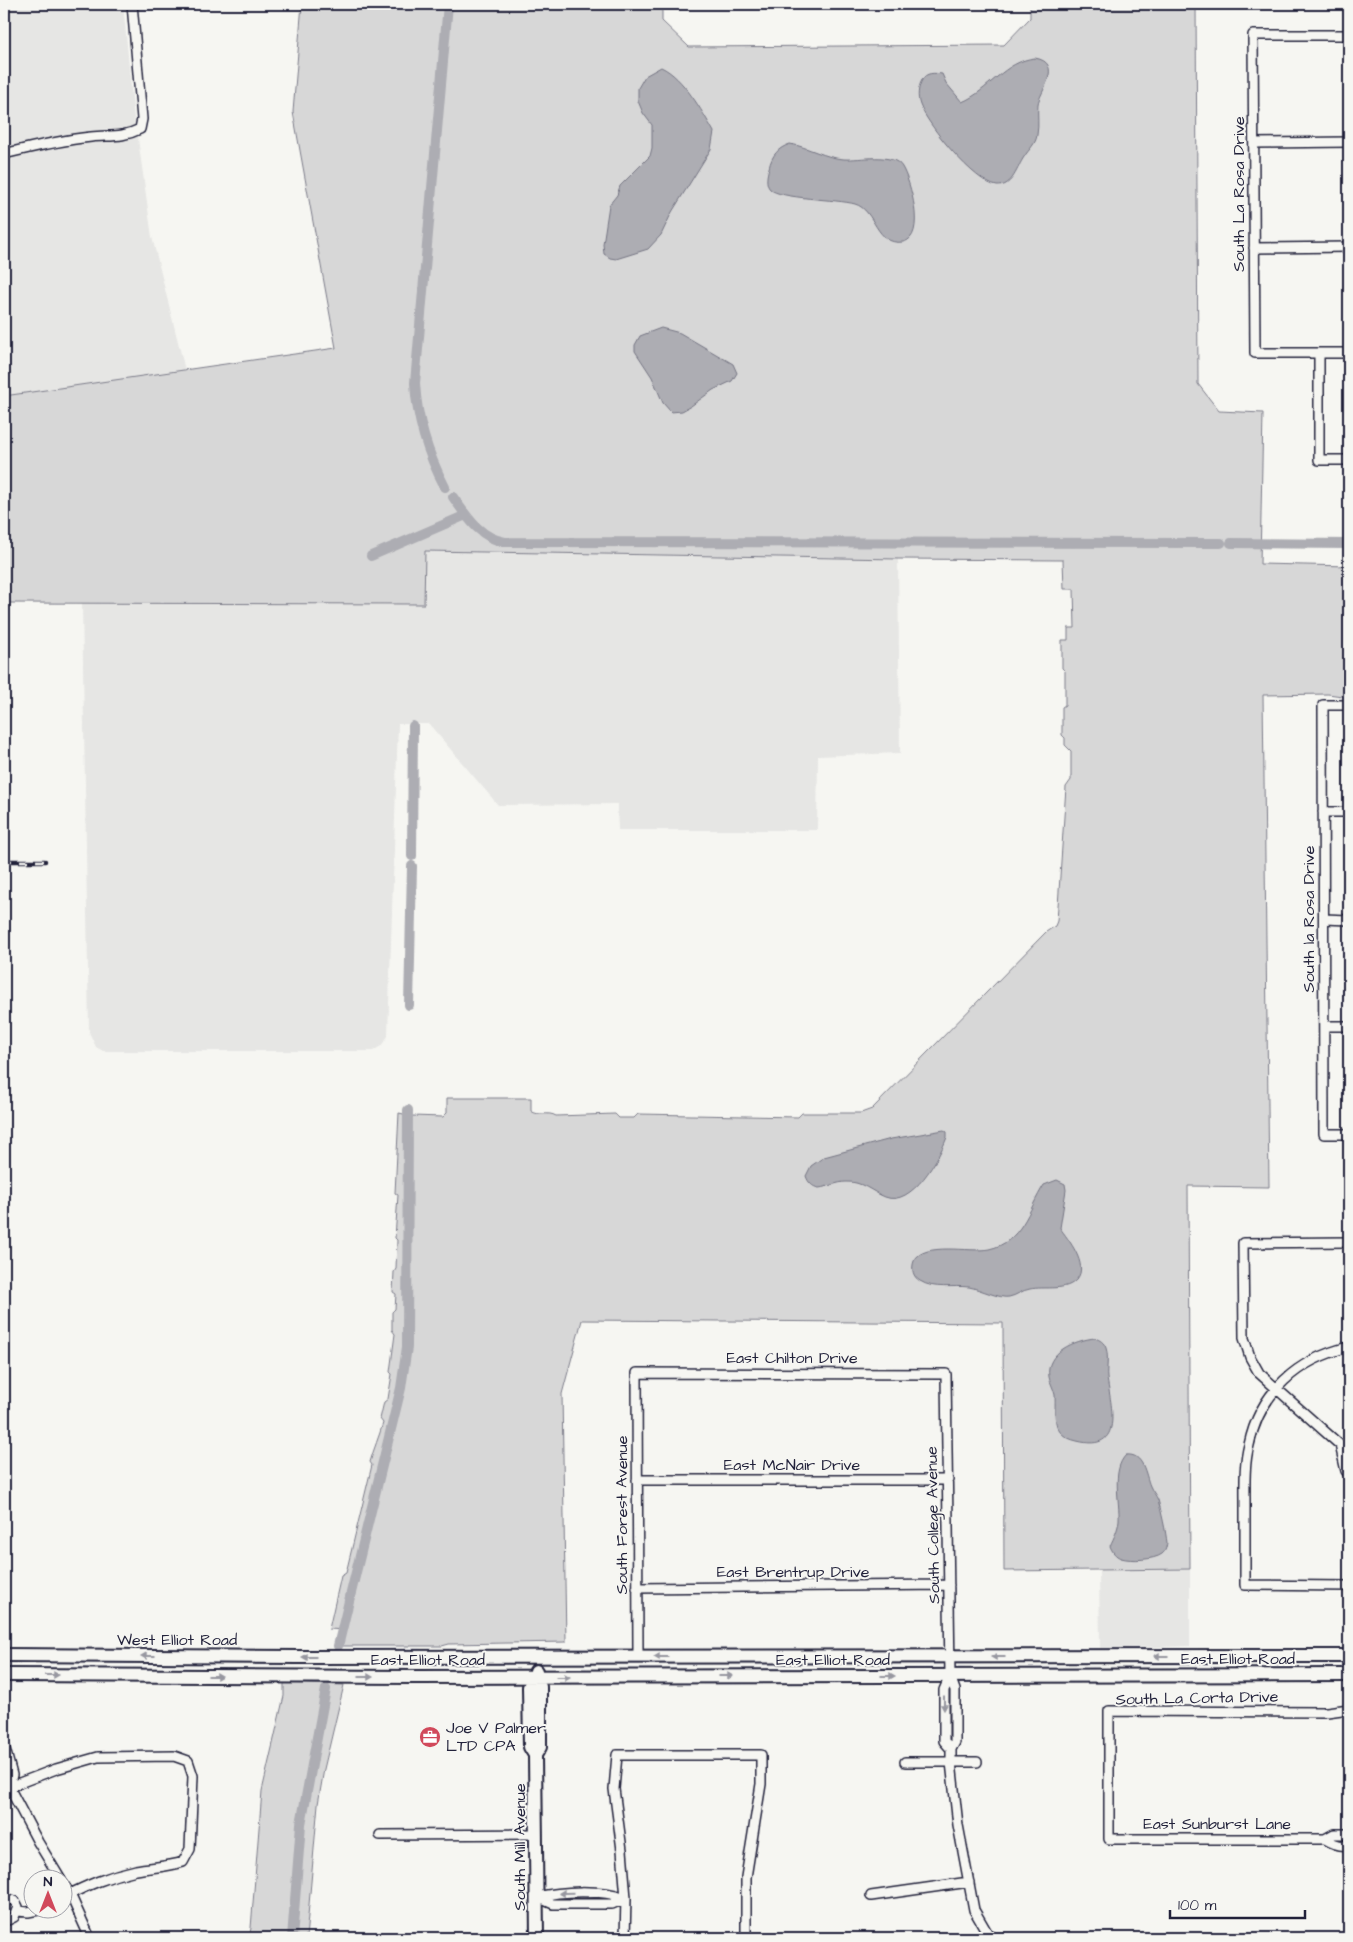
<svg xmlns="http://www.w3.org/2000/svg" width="1353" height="1942" font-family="'Architects Daughter',sans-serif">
  <rect width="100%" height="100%" fill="#f6f6f2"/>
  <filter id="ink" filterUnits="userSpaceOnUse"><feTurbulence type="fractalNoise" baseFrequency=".02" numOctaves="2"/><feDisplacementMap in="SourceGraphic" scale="10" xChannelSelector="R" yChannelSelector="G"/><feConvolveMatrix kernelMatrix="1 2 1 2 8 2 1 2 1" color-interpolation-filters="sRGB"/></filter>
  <g filter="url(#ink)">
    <path fill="#e6e6e4" d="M4 4H123L134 118 138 139 152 237 185 370 4 396Z
      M424 551 898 559 900 753 818 756 817 830H618L617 804 498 805 429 724H398L388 1036 381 1046 373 1051H103L96 1047 89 1032 82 603 424 604Z
      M1099 1569H1190V1646L1100 1649Z"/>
    <path fill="#d7d7d7" stroke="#7c7c89" d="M302 4H662V21L689 47 1004 45 1030 18V4H1196L1198 384 1219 411 1263 413 1260 564 1349 566V697L1328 694 1263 695 1269 1187 1188 1186 1190 1569 1004 1571 1003 1323 582 1320 562 1394 566 1642 449 1644 442 1646H341L345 1630 329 1629 341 1576 346 1573 372 1465 370 1462C374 1448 379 1437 383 1423L380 1419 384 1402 388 1399 392 1374 390 1372 395 1334 392 1330V1312L395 1309 396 1294 393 1292 394 1272 396 1269 397 1240 395 1238 398 1195 395 1193 399 1113 412 1116 443 1117 447 1113V1098H531V1111C539 1117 548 1111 556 1116L615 1114 619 1118H634L638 1114 798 1117 802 1113H861L872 1109 1046 932 1055 926 1057 921 1066 787 1071 780V751L1065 745V738L1062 735V707L1065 705V671L1062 668V640H1068V628H1075L1074 589H1064L1063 560 898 559 425 551 424 604 4 603V396L336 348 293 112Z
      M284 1683 344 1685 324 1769 318 1804 306 1938H249L251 1928 262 1791 284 1696Z"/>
    <path fill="#adadb3" stroke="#757583" d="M1035 58C1065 63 1039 93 1038 104 1037 115 1039 124 1037 135 1036 144 1029 149 1024 157 1017 167 1013 187 997 186 975 183 928 126 920 105 917 97 918 87 922 80 926 72 934 73 942 74L946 83 962 102C989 91 1004 61 1035 58Z
      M661 67C683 77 702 111 714 132L711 149 672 212 661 235 648 249 616 259 610 258 604 254 603 244 609 205 617 195 620 186 650 156 652 148V125L643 113 638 101V88L645 76Z
      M790 144C809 147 825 158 844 159 859 160 894 152 902 167 910 180 927 238 903 242 875 246 876 210 855 204 838 199 779 199 770 189 765 184 767 174 769 168 772 155 778 148 790 144Z
      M661 328 680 333 733 364 737 373 732 381 713 390 691 406 682 411 671 412 663 403 652 377 635 351V345L640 336Z
      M944 1130 947 1132V1137C940 1157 912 1208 885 1197 872 1192 862 1181 846 1182 837 1182 828 1187 819 1188 812 1187 808 1182 806 1176L811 1166 824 1157 891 1139Z
      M1057 1180 1065 1184 1066 1190 1060 1228C1068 1239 1089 1265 1077 1279 1067 1292 1044 1286 1030 1289 1022 1290 1016 1296 1009 1297 1000 1299 980 1289 969 1287 953 1285 934 1290 920 1281 913 1277 911 1269 914 1261 923 1241 971 1253 989 1249 1022 1242 1028 1210 1044 1185Z
      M1095 1338C1100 1340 1104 1342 1106 1348 1109 1357 1106 1369 1107 1378 1111 1406 1125 1453 1077 1441 1050 1435 1056 1416 1055 1395 1054 1389 1050 1383 1049 1377 1045 1352 1075 1340 1095 1338Z
      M1126 1455C1144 1453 1145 1474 1150 1486 1152 1491 1156 1495 1158 1500 1161 1510 1166 1532 1167 1543 1166 1547 1166 1551 1162 1554 1154 1560 1131 1561 1121 1558 1115 1556 1112 1551 1110 1546 1114 1537 1118 1530 1119 1520 1120 1501 1111 1470 1126 1455Z"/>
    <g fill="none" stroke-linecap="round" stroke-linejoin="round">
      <path stroke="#adadb3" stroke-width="10" d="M445 487C427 453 417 421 415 383L448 4
        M453 497C467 517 480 538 505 542L1221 543
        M1231 543 1349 544
        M371 556 466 515
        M412 856 413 726
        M409 1005 412 866
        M338 1646 401 1388 407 1347 408 1110
        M292 1938 301 1824 326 1689"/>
      <g stroke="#22223b" stroke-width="12">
        <path id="street" d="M1349 35H1253L1255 353H1349
          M1254 143 1349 142
          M4 154C32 147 62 140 91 137 110 135 122 138 140 129L142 119 132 4
          M1254 248 1349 247
          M1319 353V460H1349
          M1349 705H1323L1324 1134H1349
          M1323 812H1349
          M1324 919 1349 920
          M1324 1026H1349
          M1349 1347C1298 1359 1260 1392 1249 1445 1244 1464 1245 1485 1245 1505 1245 1532 1245 1559 1245 1585L1349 1586
          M1346 1471 1340 1445 1259 1373 1250 1357 1244 1338 1243 1243 1349 1242
          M637 1480H948
          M637 1588 949 1585
          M638 1657 637 1373 946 1374 950 1676 955 1690V1742L951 1749V1762L958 1825 974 1910 988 1934 993 1938
          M950 1676 944 1690V1741L951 1749
          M1349 1709 1327 1712 1109 1711V1839H1325L1334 1834H1349
          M4 1745 12 1775 9 1787
          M905 1762H977
          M4 1784 9 1787 38 1842 61 1880
          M9 1787 56 1769 98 1757 174 1756 188 1761 193 1776 190 1849 183 1862C168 1867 152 1867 136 1870 108 1876 88 1885 62 1898
          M380 1835 536 1834
          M1325 1839C1333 1844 1340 1847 1349 1845
          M62 1882 70 1894 90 1938
          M871 1896 969 1882
          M537 1897 553 1904H612L626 1898
          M537 1897C562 1891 600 1889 626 1898
          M4 1898 15 1901 18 1907 14 1917 8 1920H4
          M18 1911 28 1912 38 1910
          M625 1938 626 1898 622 1850 614 1789 617 1755H761V1784L746 1877V1938"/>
      </g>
      <g stroke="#22223b" stroke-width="16">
        <path id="secondary" d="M4 1655 300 1657 1349 1656
          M536 1671V1677L540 1687V1747L535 1755 537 1938
          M4 1675 416 1677 1349 1675
          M535 1755 530 1747 529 1687 536 1677"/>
      </g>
      <use href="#street" stroke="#f6f6f2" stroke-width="9"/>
      <use href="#secondary" stroke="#f6f6f2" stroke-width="12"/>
      <g stroke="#22223b" stroke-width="4.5">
        <path id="rail" d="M4 861H45"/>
      </g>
      <use href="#rail" stroke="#f6f6f2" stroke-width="2.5" stroke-dasharray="8" stroke-linecap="butt"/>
    </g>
    <defs><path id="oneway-solid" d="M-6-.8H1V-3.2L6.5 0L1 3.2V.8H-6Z" transform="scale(1.25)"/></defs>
    <g fill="#9797a0">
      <use href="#oneway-solid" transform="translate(148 1656) rotate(-180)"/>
      <use href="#oneway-solid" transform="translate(1161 1656) rotate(180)"/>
      <use href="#oneway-solid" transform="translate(309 1657) rotate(180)"/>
      <use href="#oneway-solid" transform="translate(661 1657) rotate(180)"/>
      <use href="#oneway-solid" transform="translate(998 1657) rotate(180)"/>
      <use href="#oneway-solid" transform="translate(52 1675)"/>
      <use href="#oneway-solid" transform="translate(215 1676)"/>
      <use href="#oneway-solid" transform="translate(726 1676)"/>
      <use href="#oneway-solid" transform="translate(888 1676)"/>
      <use href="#oneway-solid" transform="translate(366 1677)"/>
      <use href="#oneway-solid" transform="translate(563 1677)"/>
      <use href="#oneway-solid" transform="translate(944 1703) rotate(90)"/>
      <use href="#oneway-solid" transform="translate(566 1893) rotate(179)"/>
    </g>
  </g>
  <defs>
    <g id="office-disc" transform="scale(1.125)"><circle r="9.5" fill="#d1495b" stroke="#f6f6f2"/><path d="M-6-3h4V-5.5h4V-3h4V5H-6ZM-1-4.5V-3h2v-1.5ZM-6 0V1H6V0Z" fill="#fff"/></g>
  </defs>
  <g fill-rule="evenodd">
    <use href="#office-disc" x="430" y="1737"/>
  </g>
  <g text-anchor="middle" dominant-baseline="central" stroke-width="4" stroke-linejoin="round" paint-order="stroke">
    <g font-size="16" fill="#22223b" stroke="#f6f6f2">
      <text transform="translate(1239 194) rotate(-90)">South La Rosa Drive</text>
      <text transform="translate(1309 919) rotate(-90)">South la Rosa Drive</text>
      <text x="792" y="1358">East Chilton Drive</text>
      <text x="792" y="1465">East McNair Drive</text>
      <text transform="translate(622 1515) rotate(-90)">South Forest Avenue</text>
      <text transform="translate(933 1525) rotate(-91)">South College Avenue</text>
      <text x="793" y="1572">East Brentrup Drive</text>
      <text x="177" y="1640">West Elliot Road</text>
      <text x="1238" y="1659">East Elliot Road</text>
      <text x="428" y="1660">East Elliot Road</text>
      <text x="833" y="1660">East Elliot Road</text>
      <text transform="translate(1197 1698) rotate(-1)">South La Corta Drive</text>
      <text x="1217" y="1824">East Sunburst Lane</text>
      <text transform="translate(520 1847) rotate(-90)">South Mill Avenue</text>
    </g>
    <g font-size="16" fill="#22223b" stroke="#f6f6f2" text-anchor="start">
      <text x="446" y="1728">Joe V Palmer<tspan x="446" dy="18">LTD CPA</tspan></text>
    </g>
  </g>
  <rect width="1353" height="1942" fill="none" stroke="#f6f6f2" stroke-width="20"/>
  <rect x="10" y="10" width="1333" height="1922" fill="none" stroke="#22223b" stroke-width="2" filter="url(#ink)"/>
  <g transform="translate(48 1894)"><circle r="24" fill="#f6f6f2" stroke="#a1a1a9"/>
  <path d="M0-4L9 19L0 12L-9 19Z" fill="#d1495b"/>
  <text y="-8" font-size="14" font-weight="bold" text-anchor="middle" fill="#22223b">N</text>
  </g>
  <path d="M1170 1910v8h135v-8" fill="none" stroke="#22223b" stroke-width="2.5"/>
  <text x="1178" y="1910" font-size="15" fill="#22223b" stroke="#f6f6f2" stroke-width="4" paint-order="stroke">100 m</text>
</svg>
